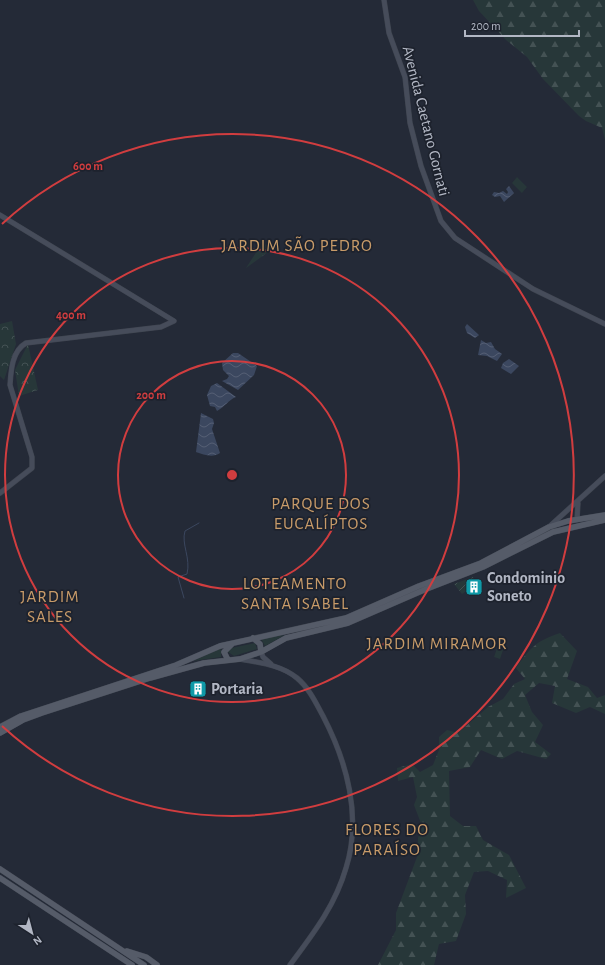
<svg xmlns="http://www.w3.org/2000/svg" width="605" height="965" font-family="'Alegreya Sans',sans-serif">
  <defs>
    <pattern id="forest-firs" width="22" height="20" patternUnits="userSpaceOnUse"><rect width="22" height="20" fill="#273739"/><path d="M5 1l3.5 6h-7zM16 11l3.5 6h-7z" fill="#445254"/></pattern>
    <pattern id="park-crowns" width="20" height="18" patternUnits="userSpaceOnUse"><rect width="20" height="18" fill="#273739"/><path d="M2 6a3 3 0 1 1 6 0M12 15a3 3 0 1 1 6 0" fill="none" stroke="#445254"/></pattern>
    <pattern id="garden-furrows" width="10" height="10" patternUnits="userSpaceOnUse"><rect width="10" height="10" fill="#273739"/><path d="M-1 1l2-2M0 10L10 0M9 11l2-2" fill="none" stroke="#445254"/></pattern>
    <pattern id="water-waves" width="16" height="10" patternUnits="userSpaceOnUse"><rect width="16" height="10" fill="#3b475f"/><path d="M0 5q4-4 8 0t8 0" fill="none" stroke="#555f74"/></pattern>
  </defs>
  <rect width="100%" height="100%" fill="#242a37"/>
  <path fill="#273739" d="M517 177 527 187 522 193 512 183Z
    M285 635 265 646 261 639Z
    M255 643 257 649 234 656 228 652 231 648Z
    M221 648V657L193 661Z
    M497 648 503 650 500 659 494 657Z"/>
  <path fill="url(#forest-firs)" d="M473 0H605V140L602 128 586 121 579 116 543 79 527 57 506 40 479 11Z
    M560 633 577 651 567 679 588 687 597 698 605 695V714L590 707 576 713 552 703 555 686 539 683 525 695 532 712 543 725 535 742 551 754 546 759 517 751 502 759 481 750 470 767 449 771 450 816 463 826H476L483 840 509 855 526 888 506 898 507 880 488 871 474 872 465 895 466 914 456 941 439 944 434 965H378L396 930V913L417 857 418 838 422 826 414 805 417 797 413 777 398 781 397 768 412 764 420 772 433 765 439 750V737L447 730 458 733 488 707 503 699 514 684 525 679 516 668C531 647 536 641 560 633Z"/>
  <path fill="url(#park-crowns)" d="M263 242 270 249 268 252 246 268Z
    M12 321 16 344 4 380 0 376V324Z
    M28 344 38 390 19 396 15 370Z"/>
  <path fill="url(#garden-furrows)" d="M473 577 477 583 462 594 454 584Z"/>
  <path fill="url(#water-waves)" d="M509 186 514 193 504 202 500 196 495 197 492 195 494 192 499 193 503 191 507 194 508 192 506 189Z
    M467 324 479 335 475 338 467 333 465 327Z
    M481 340 486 343 491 342 495 349 502 354 497 361 487 356 478 355Z
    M233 353H238L257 366 254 375 238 390 222 381 227 379 229 376 223 370 222 363Z
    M509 359 519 366 511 374 501 368 503 363Z
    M217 383 236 397C228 400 225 407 217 411L215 407 210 406 207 395 211 386Z
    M201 413 213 419 214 423 212 429 220 453C213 458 204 455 196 452Z"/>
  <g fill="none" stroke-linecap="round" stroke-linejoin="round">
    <path stroke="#3b475f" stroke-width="1" d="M184 598 178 577 187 574C191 558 181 544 185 531L199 523"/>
    <g stroke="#404651" stroke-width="5.5">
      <path id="secondary" d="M384 0 389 33 405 77 410 123 421 166 441 221 455 238 533 289 605 324
        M0 215 174 321 161 327 26 343C12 351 11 370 10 385L32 457V468L0 493
        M577 519 578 503
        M550 526 605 476
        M261 652 263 657 271 664
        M240 659C261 663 281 665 297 678 309 688 316 703 323 716 347 762 362 817 346 868 335 906 313 934 290 965"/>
    </g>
    <g stroke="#404651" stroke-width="6">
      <path id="primary" d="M253 638 260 644 261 652
        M228 660 224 652 232 644
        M0 727 21 716 176 665 220 646 346 618 419 586 481 563 549 527 568 521 605 515
        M0 733 23 720 42 713 150 678 204 663 240 659 261 652 286 638 348 623 424 590 483 567 553 532 605 520
        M0 869 144 965
        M0 878 132 965
        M127 951 146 957 157 965"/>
    </g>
    <use href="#secondary" stroke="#464c5a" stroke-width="4.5"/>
    <use href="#primary" stroke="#555b68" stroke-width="5.5"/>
  </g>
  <g fill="none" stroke="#d13d3f" stroke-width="2">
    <circle cx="232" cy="475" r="114"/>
    <circle cx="232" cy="475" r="227"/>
    <path d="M2 224A341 341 0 1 1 2 726"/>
  </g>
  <defs>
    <g id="building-square" transform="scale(0.9)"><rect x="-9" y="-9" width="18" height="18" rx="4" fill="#0f9aa8" stroke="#1d222d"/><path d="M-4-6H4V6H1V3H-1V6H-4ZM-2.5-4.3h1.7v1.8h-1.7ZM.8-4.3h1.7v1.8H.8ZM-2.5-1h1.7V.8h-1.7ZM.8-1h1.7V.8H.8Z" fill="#fff"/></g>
  </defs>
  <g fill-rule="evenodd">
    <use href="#building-square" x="474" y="587"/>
    <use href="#building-square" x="198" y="689"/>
  </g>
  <g text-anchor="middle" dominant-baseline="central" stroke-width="3.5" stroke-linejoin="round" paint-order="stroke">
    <g font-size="16" fill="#b2b7c4" stroke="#1d222d">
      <text transform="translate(426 121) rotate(76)">Avenida Caetano Gornati</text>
    </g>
    <g font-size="16" font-weight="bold" fill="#b2b7c4" stroke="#1d222d" text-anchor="start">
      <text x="487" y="578">Condominio<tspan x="487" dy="18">Soneto</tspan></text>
      <text x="211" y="689">Portaria</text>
    </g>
    <g font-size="17" letter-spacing="1" fill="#c89b69" stroke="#1d222d">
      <text x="297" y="245">JARDIM SÃO PEDRO</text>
      <text x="321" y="503">PARQUE DOS<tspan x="321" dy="20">EUCALÍPTOS</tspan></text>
      <text x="295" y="583">LOTEAMENTO<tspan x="295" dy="20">SANTA ISABEL</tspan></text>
      <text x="50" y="596">JARDIM<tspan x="50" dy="20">SALES</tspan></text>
      <text x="437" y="643">JARDIM MIRAMOR</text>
      <text x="387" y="829">FLORES DO<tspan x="387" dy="20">PARAÍSO</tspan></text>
    </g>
  </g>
  <circle cx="232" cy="475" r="6" fill="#d13d3f" stroke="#1d222d" stroke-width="2"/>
  <g font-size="12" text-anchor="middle" font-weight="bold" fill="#d13d3f" stroke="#1d222d" stroke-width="3.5" stroke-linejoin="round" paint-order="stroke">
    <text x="88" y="170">600 m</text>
    <text x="71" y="319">400 m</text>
    <text x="151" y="399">200 m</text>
  </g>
  <g transform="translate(32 933) rotate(144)" stroke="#1d222d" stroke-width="3" paint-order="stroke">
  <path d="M0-3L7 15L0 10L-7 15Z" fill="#b2b7c4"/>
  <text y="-6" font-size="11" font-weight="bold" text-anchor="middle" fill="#b2b7c4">N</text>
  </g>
  <path d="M465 30v6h114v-6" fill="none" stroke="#b2b7c4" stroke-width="2"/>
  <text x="471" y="30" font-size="12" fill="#b2b7c4" stroke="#1d222d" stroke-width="3" paint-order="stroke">200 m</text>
</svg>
